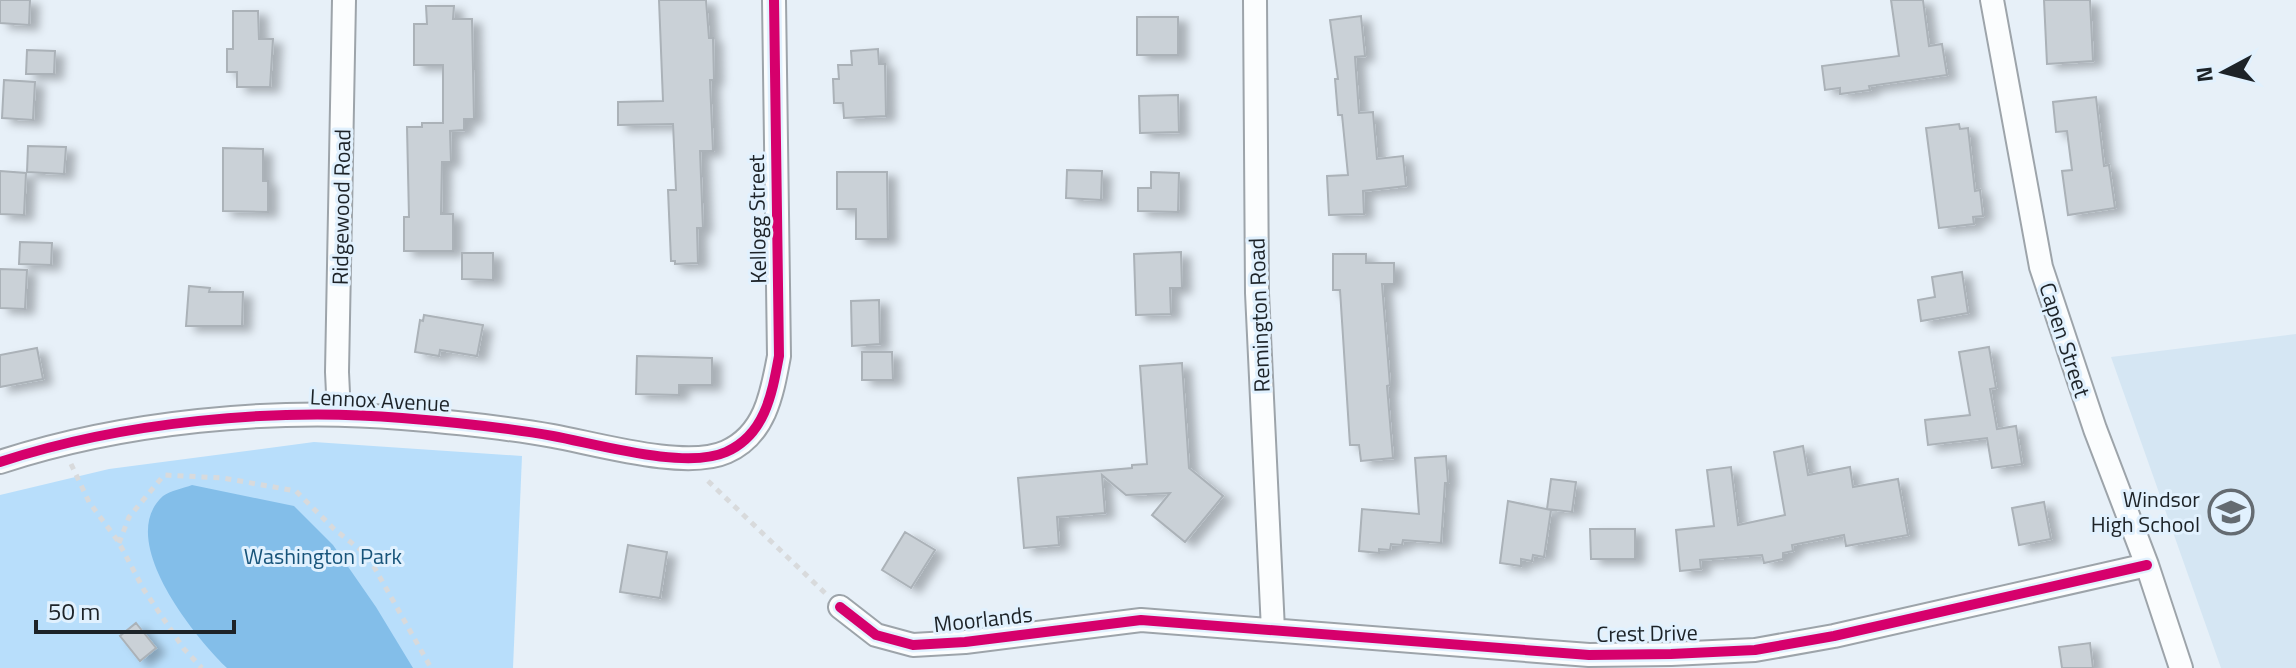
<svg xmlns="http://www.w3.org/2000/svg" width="2296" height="668" font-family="'Titillium Web',sans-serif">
  <defs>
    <filter id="shadow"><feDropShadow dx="9" dy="5" stdDeviation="4" flood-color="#0004"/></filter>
  </defs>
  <rect width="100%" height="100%" fill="#e7f0f8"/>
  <path fill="#d5e6f3" d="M2296 334V668H2221L2111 357Z"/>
  <path fill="#b8defb" d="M314 442 522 456 513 668H0V495L109 469Z"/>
  <path fill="#83bee9" d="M192 485 294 506 333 545 376 607 413 668H227C194 636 115 539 163 496 170 491 184 488 192 485Z"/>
  <path fill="#cad1d7" stroke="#abb2b8" stroke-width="2" filter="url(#shadow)" d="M0 0H30L29 25 0 23Z
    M659 0H706L709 38H713L714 80H710L713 151H700L703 228H697L698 263 675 264V261H671L668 190H676L673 124 618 125V102L663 101Z
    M1891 0H1923L1929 46 1942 44 1947 75 1869 86 1870 90 1840 94V88L1825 90 1822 66 1899 56Z
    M2044 0H2090L2093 61 2047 64Z
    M426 6H454L453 19H472L474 119H464V130L450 131 451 162H442L441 214H453V251H404V217H409L407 127H422V123H443V65H414V24H427Z
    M233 11H258L259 39H273L270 87H237V72H227V49H233Z
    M1361 16 1365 56 1355 57 1359 113 1373 112 1377 159 1403 156 1406 186 1363 191 1364 214 1329 215 1327 176 1348 175 1342 115H1338L1335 79H1338L1330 20Z
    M1137 17H1178V55H1137Z
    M878 49 879 64H885L886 116 844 118 843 103H834L833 79H839L838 65H852L851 51Z
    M27 50 55 51 54 74H26Z
    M4 80 35 82 33 120 2 118Z
    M1178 95 1179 132 1140 133 1139 96Z
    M2096 97 2104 166 2109 165 2115 208 2068 215 2062 171 2072 170 2067 131 2056 132 2053 102Z
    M1959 124 1960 129 1968 128 1975 191 1980 190 1983 216 1973 217 1974 224 1939 228 1926 128Z
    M28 146 66 147 64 174 27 172Z
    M223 148 263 149V181H268V212L223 211Z
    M1067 170 1102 171 1101 200 1066 198Z
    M0 171 26 173 24 215 0 214Z
    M837 172H887L888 239H856V209H837Z
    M1151 172 1179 173 1178 212 1138 211V188H1151Z
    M20 242 52 243 51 265 19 264Z
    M1181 252 1182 288H1170L1171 314 1136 315 1134 254Z
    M462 253H493V280L462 279Z
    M1333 254H1366V263H1394V284H1382L1390 385 1387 386 1393 458 1361 461 1359 445H1350L1340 290H1333Z
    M0 269 27 270 25 309 0 308Z
    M1962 272 1968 313 1921 321 1918 300 1935 297 1932 277Z
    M189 286 210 288 209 292H243L242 326H186Z
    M879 300 880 344 852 346 851 301Z
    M424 315 483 325 477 356 440 350 439 356 415 352 420 320 423 321Z
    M1989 347 1996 388 1990 389 1997 429 2016 426 2022 464 1992 468 1987 438 1928 445 1925 420 1970 415 1959 352Z
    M37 348 43 379 0 387V355Z
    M862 352H892L893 380H862Z
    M637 356 712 358V385H679V395L636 394Z
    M1182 363 1189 468 1223 496 1185 542 1152 515 1170 493 1126 495 1102 475 1105 513 1057 517 1059 545 1024 548 1018 478 1132 468V465L1147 464 1140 366Z
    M1803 446 1808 475 1850 467 1853 487 1898 479 1908 535 1846 546 1844 535 1792 545 1793 551 1783 553V559L1764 563 1762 555 1700 560 1701 569 1680 571 1676 530 1714 526 1707 470 1731 467 1738 525 1785 515 1774 452Z
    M1446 456 1448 483H1445L1441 543 1403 540 1402 545 1391 544 1390 550 1379 549V553L1359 551 1362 509 1419 514 1415 458Z
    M1551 479 1576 482 1572 512 1547 509Z
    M1508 501 1551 510 1544 557 1533 555 1532 561 1521 559V566L1500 563Z
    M2044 502 2051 539 2019 545 2012 508Z
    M1590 529H1635V559H1591Z
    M905 532 935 550 911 588 882 570Z
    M628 545 667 552 660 598 620 592Z
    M136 623 156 648 140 661 120 636Z
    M2090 643 2093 668H2062L2059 647Z"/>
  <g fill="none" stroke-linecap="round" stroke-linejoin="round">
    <g stroke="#9da4aa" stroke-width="26">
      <path id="street" d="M1255 0 1257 293 1273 630
        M1992 0 2041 267 2095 429 2147 565 2181 668
        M339 414 337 372 344 0
        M0 462C122 422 274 407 402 418 452 422 503 427 553 436 597 444 686 470 726 452 765 435 772 394 779 356L774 0
        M840 607 876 635 913 645 965 642 1141 620 1589 655 1671 654 1755 650 1834 636 2147 565"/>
    </g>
    <path stroke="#d8dadc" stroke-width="5" stroke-dasharray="6 6" stroke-linecap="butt" d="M71 464 89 502 118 541 144 590 184 649 202 668
      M708 481 825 593
      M119 543 129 517 164 475 223 478 296 491 334 529 362 551 373 565 431 668"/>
    <use href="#street" stroke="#fbfdfe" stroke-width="22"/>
    <g stroke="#e1f1fe" stroke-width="15">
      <path id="cycleway" d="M0 462C122 422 274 407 402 418 452 422 503 427 553 436 597 444 686 470 726 452 765 435 772 394 779 356L774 0
        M840 607 876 635 913 645 965 642 1141 620 1589 655 1671 654 1755 650 1834 636 2147 565"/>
    </g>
    <use href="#cycleway" stroke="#d6006c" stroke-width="10"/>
  </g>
  <defs>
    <g id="school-ring" transform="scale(2.3)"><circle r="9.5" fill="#e1f1fe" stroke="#646b71" stroke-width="1.5"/><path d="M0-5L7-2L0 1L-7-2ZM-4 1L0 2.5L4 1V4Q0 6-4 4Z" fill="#646b71"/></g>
  </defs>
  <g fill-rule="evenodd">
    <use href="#school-ring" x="2231" y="512"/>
  </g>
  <g text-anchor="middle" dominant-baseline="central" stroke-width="6" stroke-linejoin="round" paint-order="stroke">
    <g font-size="22" fill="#1d2328" stroke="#e1f1fe">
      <text transform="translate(341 207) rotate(-89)">Ridgewood Road</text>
      <text transform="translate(757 219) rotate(-91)">Kellogg Street</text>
      <text transform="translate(1259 315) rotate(-92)">Remington Road</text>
      <text transform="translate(2065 340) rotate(72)">Capen Street</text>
      <text transform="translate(380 400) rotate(3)">Lennox Avenue</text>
      <text transform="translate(983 619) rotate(-6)">Moorlands</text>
      <text transform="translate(1647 633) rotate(-1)">Crest Drive</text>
    </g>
    <g font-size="22" fill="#1d2328" stroke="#e1f1fe" text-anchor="end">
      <text x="2200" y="499">Windsor<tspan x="2200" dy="25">High School</tspan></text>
    </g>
    <g font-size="22" fill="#18547a" stroke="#e1f1fe">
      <text x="323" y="556">Washington Park</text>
    </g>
  </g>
  <g transform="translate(2224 72) rotate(263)" stroke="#e1f1fe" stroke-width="6" paint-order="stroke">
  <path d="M0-6L14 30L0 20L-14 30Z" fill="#1d2328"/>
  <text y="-12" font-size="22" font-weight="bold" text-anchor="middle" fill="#1d2328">N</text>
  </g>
  <path d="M36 620v12h198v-12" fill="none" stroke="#1d2328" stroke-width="4"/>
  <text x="48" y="620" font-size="24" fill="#1d2328" stroke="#e1f1fe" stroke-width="6" paint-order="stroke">50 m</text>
</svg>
